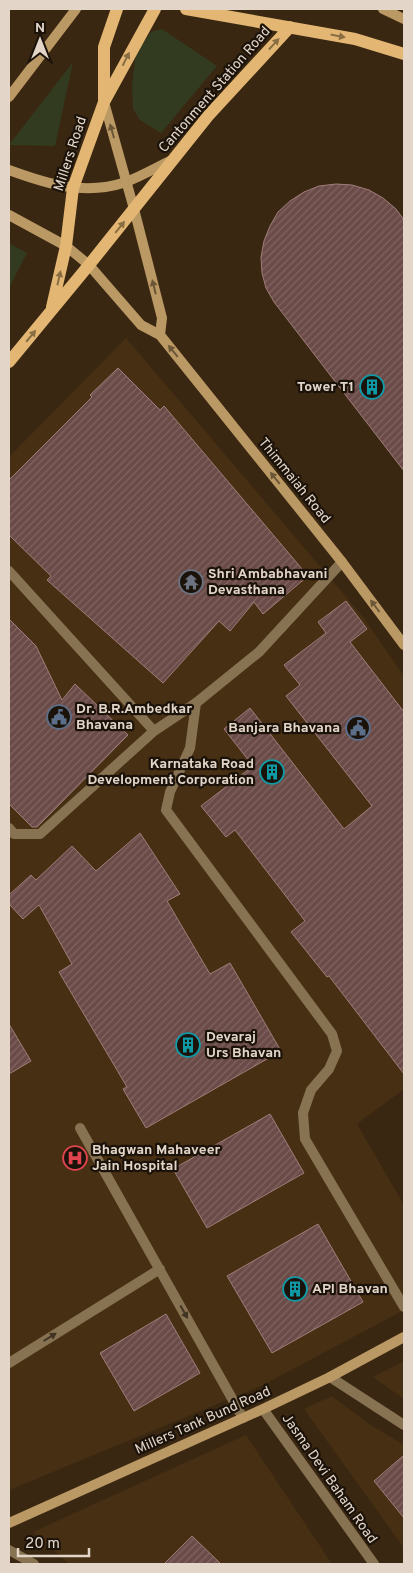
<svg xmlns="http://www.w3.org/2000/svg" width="413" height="1573" font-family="Overpass,sans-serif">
  <defs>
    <pattern id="building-hatch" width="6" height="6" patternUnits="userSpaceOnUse" patternTransform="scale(1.25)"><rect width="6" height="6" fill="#6b4b48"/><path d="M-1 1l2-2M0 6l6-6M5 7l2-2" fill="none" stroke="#806461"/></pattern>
  </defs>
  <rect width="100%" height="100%" fill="#3a2712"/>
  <path fill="#472f13" d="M126 338 363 617 404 676V1089L357 1124 404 1205V1310L261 1386 9 1490V457Z
    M404 1361V1399L373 1377Z
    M332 1396 369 1424 404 1445V1548L304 1409Z
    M246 1435 332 1564H69L33 1532Z"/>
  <path fill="#323b1f" d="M162 29 217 66 161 133 140 120 133 109 132 86 136 53 151 32Z
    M73 62 55 146 9 145Z
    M9 243 27 253 9 288Z"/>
  <path fill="url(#building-hatch)" stroke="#a07d7a" d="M336 184 352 185 369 190 383 198 396 209 404 220V471L274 302 266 288 262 273 261 257 264 241 270 226 278 212 290 201 304 192 319 186Z
    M118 368 160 410 164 406 308 576 263 614 254 602 230 631 219 621 163 683 47 580 51 576 9 535V480L92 397 90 395Z
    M346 601 367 629 350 642 404 712V1074L329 976 327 977 291 932 305 921 235 830 226 837 201 806 253 766 224 729 250 708 344 829 372 806 286 696 300 685 284 665 326 633 318 622Z
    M9 619 36 646 62 700 75 684 128 735 37 827H32L9 804Z
    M140 833 180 894 167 901 210 974 230 963 281 1051 146 1128 123 1089 127 1087 59 972 72 964 39 905 23 919 9 904V895L31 875 36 880 72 846 96 871Z
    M9 1024 31 1061 9 1074Z
    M270 1114 304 1173 207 1228 173 1169Z
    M318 1224 363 1302 272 1353 227 1276Z
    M166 1314 200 1373 134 1411 100 1353Z
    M404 1455V1518L374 1481Z
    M192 1536 221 1564H164Z"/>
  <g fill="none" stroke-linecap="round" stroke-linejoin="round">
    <path stroke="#877252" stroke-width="10" d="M9 571 154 731
      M9 828 14 834H40L154 731 196 703
      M80 1128 243 1418
      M9 1363 160 1269
      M9 1550 34 1564"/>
    <path stroke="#877252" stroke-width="10" d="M342 562 259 652 196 703 190 748 170 792 166 810 332 1034 337 1051 329 1069 311 1090 303 1113 305 1139 404 1307
      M330 1377 404 1425
      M263 1409 374 1564"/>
    <path stroke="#bb9965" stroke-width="10" d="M383 9 404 19
      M9 97 76 9
      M104 102 134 209 162 318 160 335
      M9 170C47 184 85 196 126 182 142 176 157 167 172 160
      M9 215 66 246 89 265 141 325 160 335 342 562 404 645
      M9 1523 263 1409 330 1377 404 1337"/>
    <path stroke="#e3b773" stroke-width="12" d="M186 9 355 39 404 54
      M105 100 155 9
      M52 307 66 246 73 188 104 102V47L117 9
      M9 362 89 265 208 116 290 27"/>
  </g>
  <defs><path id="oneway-solid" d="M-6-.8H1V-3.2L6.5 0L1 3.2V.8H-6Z" transform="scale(1.25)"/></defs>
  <g fill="#896d43">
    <use href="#oneway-solid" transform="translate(338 36) rotate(11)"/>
    <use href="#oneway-solid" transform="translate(274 44) rotate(-47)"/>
    <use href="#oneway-solid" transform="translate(126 59) rotate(-63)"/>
    <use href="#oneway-solid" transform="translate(120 227) rotate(-51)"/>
    <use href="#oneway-solid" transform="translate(59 278) rotate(-77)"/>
    <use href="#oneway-solid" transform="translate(31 336) rotate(-50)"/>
  </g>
  <g fill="#6b5637">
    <use href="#oneway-solid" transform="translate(112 131) rotate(-106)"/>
    <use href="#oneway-solid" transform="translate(154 287) rotate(-104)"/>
    <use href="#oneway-solid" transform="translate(173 351) rotate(-129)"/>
    <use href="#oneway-solid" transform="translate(275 478) rotate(-129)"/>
    <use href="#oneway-solid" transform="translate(375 606) rotate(-127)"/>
  </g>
  <g fill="#413423">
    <use href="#oneway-solid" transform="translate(184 1312) rotate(61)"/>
    <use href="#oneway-solid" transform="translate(50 1337) rotate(-32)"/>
  </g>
  <defs>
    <g id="building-ring" transform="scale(1.25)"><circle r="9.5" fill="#1b1209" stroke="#0f9aa8" stroke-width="1.5"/><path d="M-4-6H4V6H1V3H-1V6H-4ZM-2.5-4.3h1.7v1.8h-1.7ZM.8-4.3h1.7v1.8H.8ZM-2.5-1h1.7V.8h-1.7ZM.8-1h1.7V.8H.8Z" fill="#0f9aa8"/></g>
    <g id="temple-ring" transform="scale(1.25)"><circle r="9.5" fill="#1b1209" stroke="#6b7280" stroke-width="1.5"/><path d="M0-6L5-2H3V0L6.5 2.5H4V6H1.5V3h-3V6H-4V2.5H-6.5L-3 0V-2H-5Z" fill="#6b7280"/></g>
    <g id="civic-ring" transform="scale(1.25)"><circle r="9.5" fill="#1b1209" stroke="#5c6f8a" stroke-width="1.5"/><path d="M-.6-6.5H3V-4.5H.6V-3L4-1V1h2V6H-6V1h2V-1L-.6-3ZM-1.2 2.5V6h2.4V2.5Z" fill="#5c6f8a"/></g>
    <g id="hospital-ring" transform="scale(1.25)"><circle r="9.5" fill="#1b1209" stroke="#e0444e" stroke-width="1.5"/><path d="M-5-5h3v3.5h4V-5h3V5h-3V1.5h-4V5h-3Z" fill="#e0444e"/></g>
  </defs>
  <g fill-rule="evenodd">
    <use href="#building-ring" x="372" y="387"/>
    <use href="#temple-ring" x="191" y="582"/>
    <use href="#civic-ring" x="59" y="717"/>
    <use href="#civic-ring" x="358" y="728"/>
    <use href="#building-ring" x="272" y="772"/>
    <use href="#building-ring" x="188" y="1045"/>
    <use href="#hospital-ring" x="75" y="1158"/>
    <use href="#building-ring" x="295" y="1289"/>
  </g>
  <g text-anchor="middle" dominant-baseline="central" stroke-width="4.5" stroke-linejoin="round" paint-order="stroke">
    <g font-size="14" fill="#e3d6c9" stroke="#1b1209">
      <text transform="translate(215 90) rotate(-49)">Cantonment Station Road</text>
      <text transform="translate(71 154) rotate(-72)">Millers Road</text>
      <text transform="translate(294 481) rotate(51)">Thimmaiah Road</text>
      <text transform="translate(203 1421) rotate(-24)">Millers Tank Bund Road</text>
      <text transform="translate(329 1479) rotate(55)">Jasma Devi Baham Road</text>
    </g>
    <g font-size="14" font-weight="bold" fill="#e3d6c9" stroke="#1b1209" text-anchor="start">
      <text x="354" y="387" text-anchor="end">Tower T1</text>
      <text x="208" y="574">Shri Ambabhavani<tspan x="208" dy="16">Devasthana</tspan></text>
      <text x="76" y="709">Dr. B.R.Ambedkar<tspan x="76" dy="16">Bhavana</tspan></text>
      <text x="340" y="728" text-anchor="end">Banjara Bhavana</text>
      <text x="254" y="764" text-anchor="end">Karnataka Road<tspan x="254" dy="16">Development Corporation</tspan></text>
      <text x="206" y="1037">Devaraj<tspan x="206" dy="16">Urs Bhavan</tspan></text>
      <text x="92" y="1150">Bhagwan Mahaveer<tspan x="92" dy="16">Jain Hospital</tspan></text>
      <text x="312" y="1289">API Bhavan</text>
    </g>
  </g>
  <rect width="413" height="1573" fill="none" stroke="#e3d6c9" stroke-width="20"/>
  <g transform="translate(40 40)" stroke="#1b1209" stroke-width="4" paint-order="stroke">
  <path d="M0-4L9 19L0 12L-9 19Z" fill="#e3d6c9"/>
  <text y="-8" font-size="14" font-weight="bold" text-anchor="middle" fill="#e3d6c9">N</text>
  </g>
  <path d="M18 1548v8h71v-8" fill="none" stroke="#e3d6c9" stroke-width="2.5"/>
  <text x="25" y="1548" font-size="15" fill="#e3d6c9" stroke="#1b1209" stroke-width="4" paint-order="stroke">20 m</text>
</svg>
